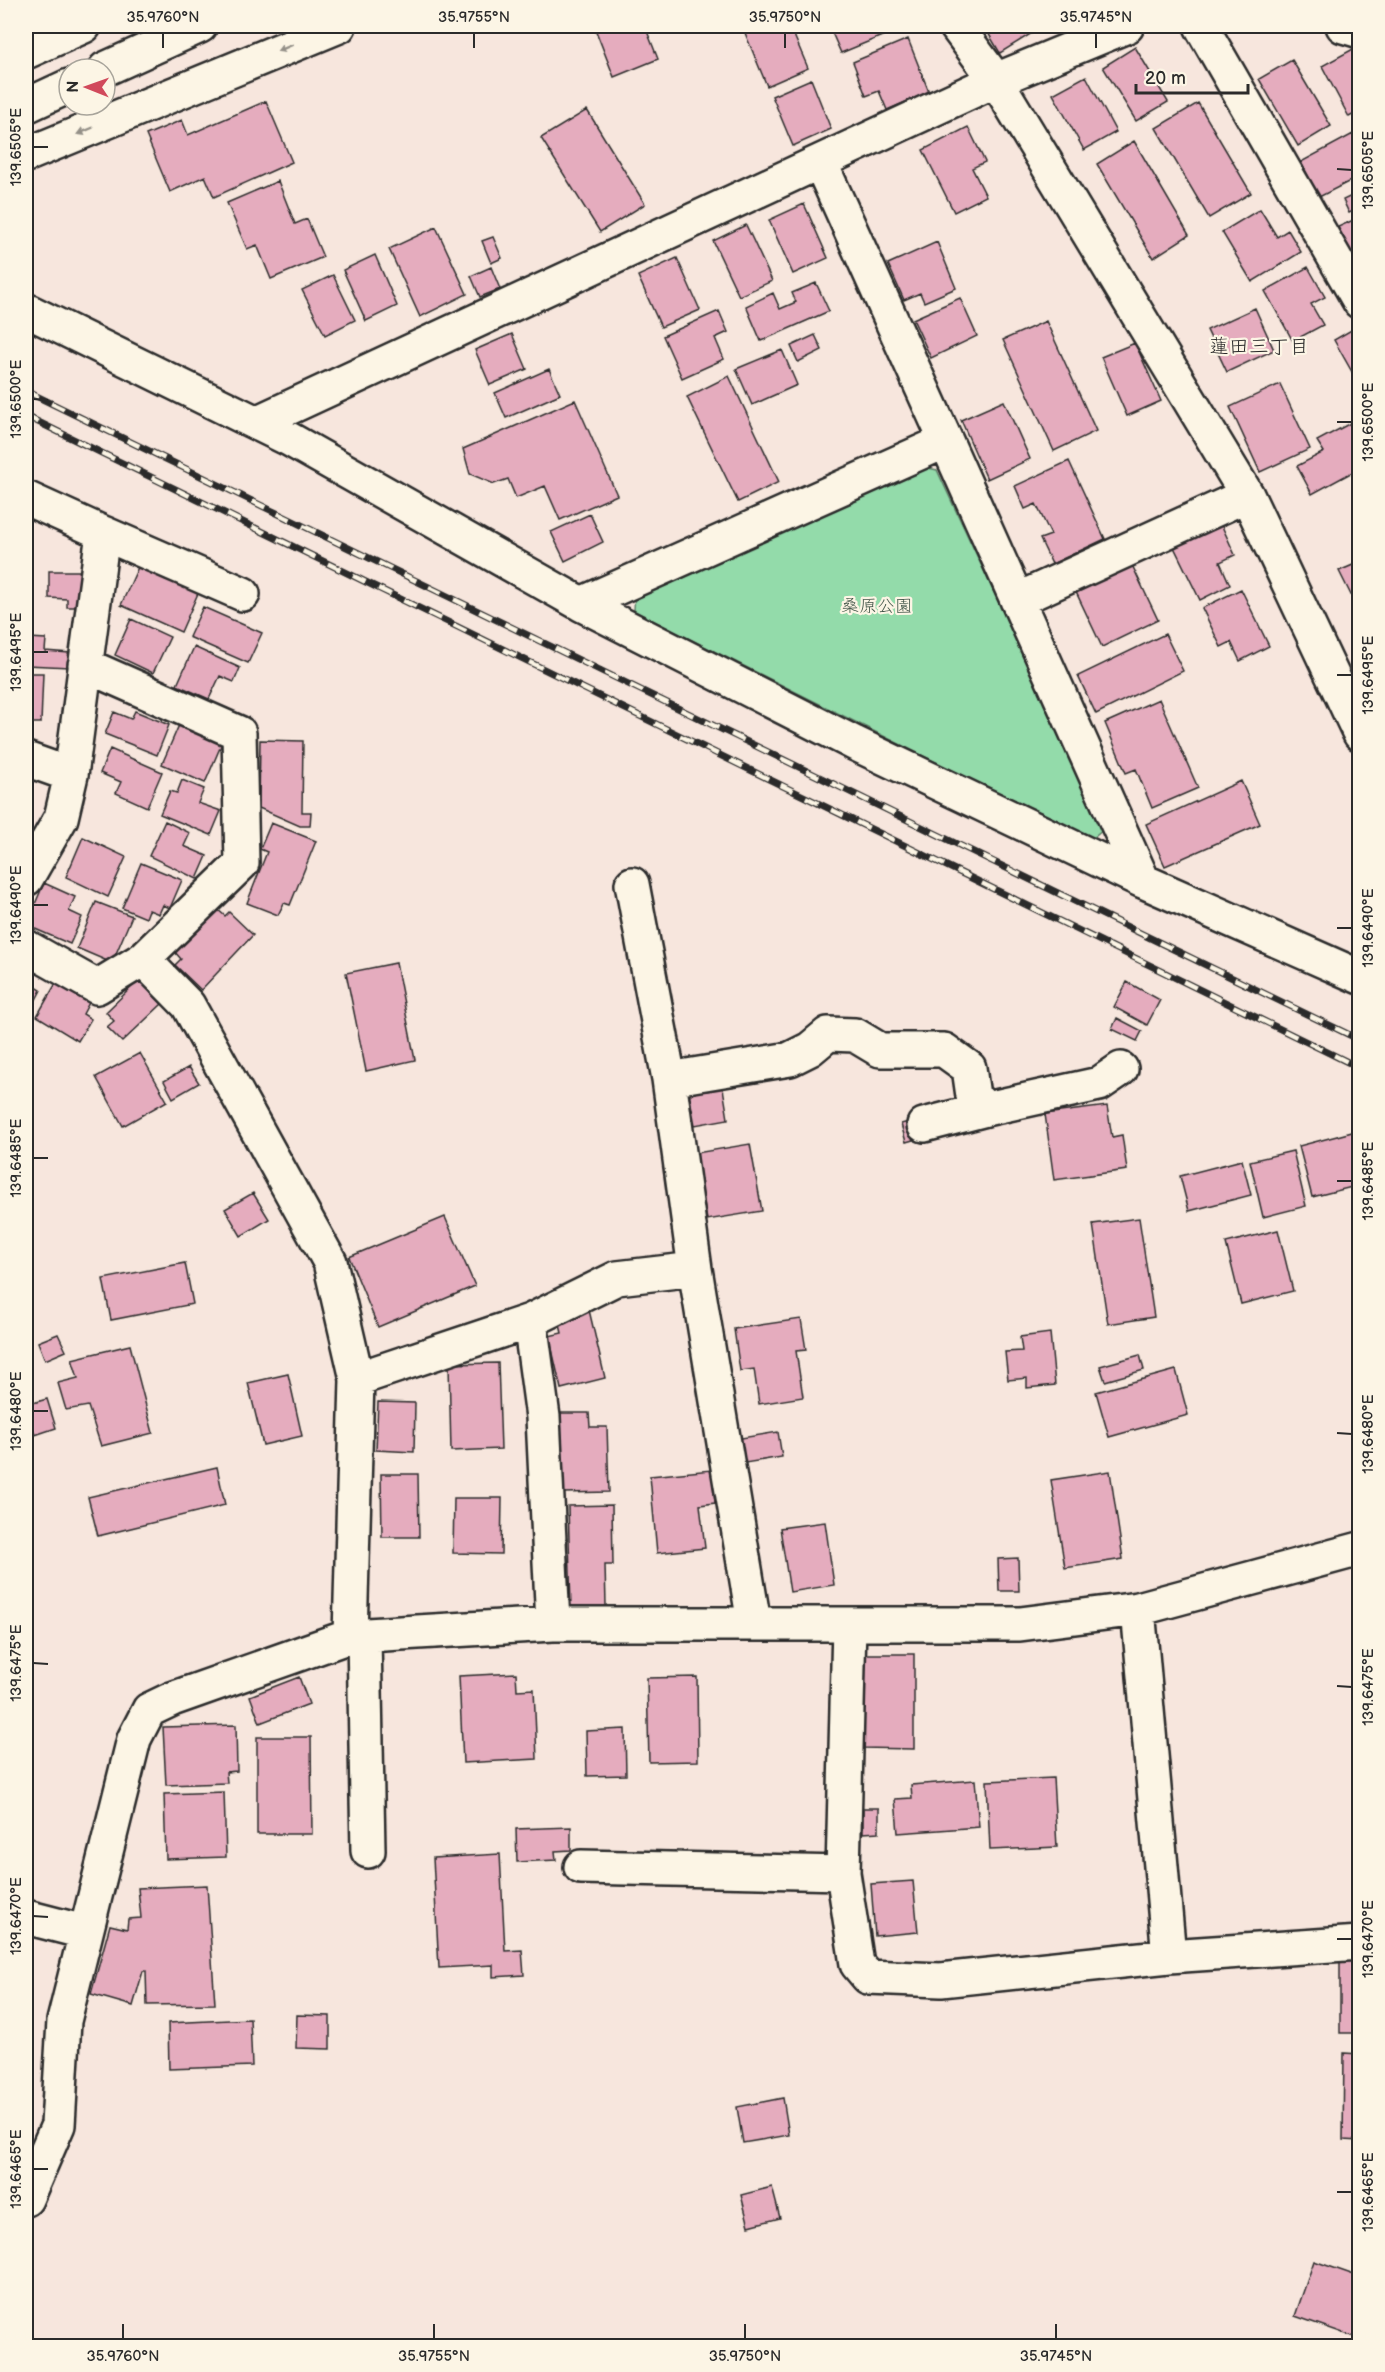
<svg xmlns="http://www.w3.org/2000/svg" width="1385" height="2372" font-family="'Balsamiq Sans','Klee One',sans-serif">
  <rect width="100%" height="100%" fill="#f7e6dd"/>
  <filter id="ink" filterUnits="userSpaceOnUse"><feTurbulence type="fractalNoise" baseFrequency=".0167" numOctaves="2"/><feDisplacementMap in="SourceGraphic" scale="12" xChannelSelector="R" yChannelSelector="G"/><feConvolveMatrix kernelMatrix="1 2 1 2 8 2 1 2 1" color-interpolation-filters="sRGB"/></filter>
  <g filter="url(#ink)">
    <path fill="#93dbaa" stroke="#5f836a" stroke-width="1.5" d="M919 466 937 470 1104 829 1091 840 634 611 635 591Z"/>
    <path fill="#e5acbe" stroke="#2b2b2b" stroke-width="1.5" d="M594 26H645L658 59 614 77Z
      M679 26H702L683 33Z
      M762 26H790L808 68 767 86 745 33Z
      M829 26H898L899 29 841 53Z
      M984 26H1038L1040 28 1000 53Z
      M908 39 929 92 887 110 879 91 866 96 853 62Z
      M1135 47 1168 102 1136 121 1103 67Z
      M1355 48 1360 55V111L1349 117 1322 66Z
      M1292 60 1331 126 1298 146 1259 79Z
      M1086 76 1116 132 1084 150 1053 94Z
      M811 79 831 129 793 146 772 96Z
      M266 101 292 162 214 197 205 176 170 192 146 135 182 120 188 135Z
      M1198 103 1251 193 1209 218 1156 128Z
      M587 110 645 204 600 232 541 138Z
      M968 127 985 162 972 168 986 196 954 212 923 150Z
      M1353 134 1360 145V176L1319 197 1301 162Z
      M1134 141 1189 235 1153 258 1097 164Z
      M278 181 295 224 307 219 323 257 271 279 257 245 247 249 227 203Z
      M1360 192V208L1349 213 1343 200Z
      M804 204 828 258 793 274 769 220Z
      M1260 209 1277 237 1288 230 1301 252 1252 282 1222 232Z
      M1360 217V256L1354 259 1338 227Z
      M746 225 772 281 739 296 713 241Z
      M436 227 467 294 420 317 389 249Z
      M493 237 502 258 491 263 482 241Z
      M937 242 956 288 924 302 920 293 904 300 888 264Z
      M375 255 397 306 366 321 343 270Z
      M677 258 700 310 661 327 638 276Z
      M491 267 500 289 480 297 471 276Z
      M1308 267 1325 297 1311 304 1323 325 1293 341 1265 291Z
      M333 275 355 320 325 335 302 290Z
      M816 283 829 311 761 341 746 306 773 293 780 309 796 302 792 293Z
      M960 298 977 336 931 358 913 319Z
      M1255 308 1274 350 1227 372 1207 330Z
      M719 311 728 332 715 338 724 359 682 378 663 336Z
      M1046 321 1096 431 1054 451 1003 340Z
      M1360 325V386L1334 340Z
      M512 334 527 369 490 385 475 350Z
      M815 335 822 350 798 362 791 346Z
      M1135 343 1161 401 1127 416 1101 357Z
      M782 350 797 385 752 405 736 369Z
      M549 369 560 394 506 418 495 393Z
      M729 376 779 482 738 502 687 397Z
      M1280 384 1310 449 1260 472 1230 407Z
      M575 400 617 495 560 520 545 486 516 498 508 479 494 484 470 474 463 449Z
      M1004 401 1030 459 987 479 961 420Z
      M1358 419 1360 468 1312 494 1297 466 1324 452 1317 441Z
      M1069 461 1105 539 1052 564 1040 539 1051 535 1036 504 1025 509 1015 486Z
      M590 514 603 542 565 561 551 532Z
      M1221 524 1235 555 1220 562 1230 585 1200 600 1174 547Z
      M1360 562V613L1339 571Z
      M139 565 199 591 181 632 121 605Z
      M1132 565 1158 620 1102 647 1076 592Z
      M49 571H80L79 607H67V599L49 598Z
      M1241 589 1269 646 1240 661 1231 642 1221 647 1202 608Z
      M203 607 262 633 248 663 189 637Z
      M131 619 170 637 153 673 115 655Z
      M26 631H30L29 638 46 639 45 651 70 653V667L26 665Z
      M1165 634 1183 671 1096 714 1078 676Z
      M194 647 240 668 234 682 220 676 209 699 177 685Z
      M26 673H43L41 723H26Z
      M1159 699 1198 788 1152 808 1136 769 1126 773 1105 723Z
      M135 711 169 725 157 755 105 734 114 712 131 719Z
      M179 725 222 743 205 783 162 764Z
      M260 740 303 741 302 812H311L310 826H300L259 808Z
      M110 749 162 772 147 807 116 793 121 782 100 773Z
      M26 765 38 770 26 799Z
      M182 780 204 789 198 803 221 811 211 835 160 814 170 791 177 793Z
      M1241 781 1260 824 1165 866 1146 824Z
      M165 821 190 833 184 846 207 856 197 879 149 856Z
      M271 823 316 841 290 905 284 903 278 915 247 903 267 852 260 849Z
      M83 837 126 857 108 897 66 877Z
      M141 863 182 880 170 908 163 905 159 914 149 910 146 918 122 908Z
      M44 883 75 897 69 911 82 917 70 944 26 925Z
      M96 902 132 916 112 963 77 948Z
      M216 908 225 916 229 912 253 935 201 990 175 965 181 959 174 951Z
      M26 961 39 968 31 984 41 990 29 1013 26 1011Z
      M396 963 415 1060 366 1071 346 973Z
      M59 978 92 997 83 1014 91 1019 78 1041 37 1016Z
      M139 980 162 1004 122 1042 107 1027 114 1021 106 1012Z
      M1127 982 1160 1000 1147 1025 1114 1007Z
      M1117 1018 1142 1031 1137 1041 1112 1029Z
      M140 1053 167 1101 123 1126 96 1077Z
      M189 1067 199 1083 173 1098 164 1081Z
      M722 1082 728 1119 695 1125 688 1088Z
      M1107 1106 1112 1137 1122 1135 1127 1170 1054 1180 1045 1114Z
      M916 1120 920 1138 906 1142 901 1124Z
      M1356 1131 1360 1143V1185L1312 1197 1299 1146Z
      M750 1144 762 1211 707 1220 696 1153Z
      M1293 1151 1306 1206 1263 1217 1250 1161Z
      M1242 1160 1251 1195 1189 1211 1180 1176Z
      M253 1193 269 1219 241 1236 225 1209Z
      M445 1217 475 1286 378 1327 349 1257Z
      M1139 1218 1154 1317 1108 1324 1093 1224Z
      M1278 1230 1293 1291 1241 1304 1226 1243Z
      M185 1263 193 1304 111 1320 103 1279Z
      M589 1310 605 1378 561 1389 549 1336 562 1333 558 1317Z
      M801 1319 806 1350 796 1351 803 1397 759 1404 754 1369 740 1371 734 1329Z
      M1050 1333 1055 1385 1027 1388V1378L1008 1380 1005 1352 1022 1351 1020 1337Z
      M58 1334 66 1351 45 1360 38 1342Z
      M130 1345 153 1433 101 1446 88 1406 66 1410 58 1383 78 1378 72 1359Z
      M1140 1355 1144 1370 1105 1381 1100 1366Z
      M498 1363 501 1449 451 1451 449 1364Z
      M1176 1370 1188 1415 1109 1437 1096 1392Z
      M288 1374 302 1436 263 1445 248 1383Z
      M47 1399 56 1428 35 1435 26 1405Z
      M378 1402 415 1403 414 1452 376 1450Z
      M561 1413H589L590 1427H607L609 1492 563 1493Z
      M778 1432 782 1457 745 1463 741 1438Z
      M217 1467 225 1505 98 1536 88 1497Z
      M712 1470 715 1503 700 1505 705 1548 657 1553 650 1476Z
      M1110 1471 1123 1559 1065 1568 1051 1480Z
      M381 1474H418L419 1537H382Z
      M454 1498H502L501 1554 453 1553Z
      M612 1505 613 1565H605L606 1606 571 1607 568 1506Z
      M825 1522 834 1585 790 1592 780 1528Z
      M1018 1558 1019 1591H999L998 1559Z
      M862 1654H914V1749L862 1748Z
      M516 1673 517 1690 534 1689 537 1759 463 1763 459 1676Z
      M299 1677 309 1704 260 1723 250 1696Z
      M697 1677 698 1761 649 1762 647 1678Z
      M236 1725 237 1771 226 1772 227 1783 166 1785 163 1727Z
      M625 1729 626 1775 587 1776 586 1731Z
      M257 1737H311L312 1834H257Z
      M1053 1778 1057 1847 990 1850 987 1781Z
      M975 1780 979 1827 898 1833 895 1799 912 1798 911 1785Z
      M224 1792 226 1857 166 1859 164 1794Z
      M863 1808H879V1832L863 1833Z
      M571 1827V1850L555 1851 556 1860 517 1862 516 1829Z
      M500 1854 505 1951 522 1950 524 1975 493 1977V1965L439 1968 433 1858Z
      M913 1881 918 1932 875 1936 871 1884Z
      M207 1885 215 2004 147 2005 146 1971H143L133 2006 91 1994 110 1925 127 1929 128 1919 141 1918 138 1888Z
      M1340 1960H1360V2033H1340Z
      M297 2015 330 2016V2049L296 2048Z
      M250 2019 252 2066 169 2069 168 2023Z
      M1344 2053 1360 2054V2141L1343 2140Z
      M783 2098 789 2135 743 2143 737 2107Z
      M772 2187 780 2218 749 2226 741 2195Z
      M1314 2261 1360 2277V2339L1295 2316Z"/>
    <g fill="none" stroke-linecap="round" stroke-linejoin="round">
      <g stroke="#2b2b2b" stroke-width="38">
        <path id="minor" d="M956 26 996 80 1247 495 1360 734
          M1201 26 1360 302
          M1343 26 1360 31
          M26 52 84 26
          M105 69 200 26
          M26 106 69 86
          M26 155 339 26
          M820 162 946 441
          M26 310 289 439 581 604 854 743 1143 881 1360 977
          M256 423 996 80 1127 26
          M26 498 103 533 71 775 61 818 26 879
          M103 533 243 594
          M1017 600 1247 495
          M581 604 946 441 1143 881
          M85 665 239 733 242 863 143 959
          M26 759 71 775
          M632 884 669 1079 695 1269
          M26 947 97 987 143 959 188 1005 330 1262 357 1379 350 1636
          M669 1079 790 1059 810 1049 828 1034 855 1035 880 1050H944L969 1068 973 1096 986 1109 1099 1084 1121 1069
          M924 1125 986 1109
          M530 1321 543 1417 553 1624
          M357 1379 530 1321 617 1278 695 1269 754 1623
          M1138 1609 1169 1956
          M849 1624 843 1873 857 1964 868 1977 941 1980 1169 1956 1360 1943
          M364 1636 368 1851
          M581 1867 843 1873
          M26 1917 84 1932
          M26 2199 58 2125 64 2021 134 1739 149 1710 172 1699 350 1636 553 1624H1020L1138 1609 1360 1549"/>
      </g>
      <use href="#minor" stroke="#fcf5e5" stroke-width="33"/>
      <g stroke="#2b2b2b" stroke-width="7">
        <path id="rail" d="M26 391 1360 1040
          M26 416 1360 1068"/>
      </g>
      <use href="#rail" stroke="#fcf5e5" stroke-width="4.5" stroke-dasharray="14" stroke-linecap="butt"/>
    </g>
    <defs><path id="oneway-solid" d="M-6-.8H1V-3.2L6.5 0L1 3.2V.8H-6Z" transform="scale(1.5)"/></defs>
    <g fill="#949088">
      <use href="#oneway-solid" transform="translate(285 48) rotate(157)"/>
      <use href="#oneway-solid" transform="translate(85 131) rotate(157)"/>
    </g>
  </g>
  <path fill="none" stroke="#2b2b2b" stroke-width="2" d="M163 48V33M474 48V33M785 48V33M1096 48V33M33 147H48M1337 169 1352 170M33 399 48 400M1337 422H1352M33 652H48M1337 675H1352M33 905H48M1337 928H1352M33 1158H48M1337 1181H1352M33 1411H48M1337 1433 1352 1434M33 1663 48 1664M1337 1686 1352 1687M33 1916 48 1917M1337 1939H1352M33 2169H48M1337 2192H1352M123 2339V2324M434 2339V2324M745 2339V2324M1056 2339V2324"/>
  <g text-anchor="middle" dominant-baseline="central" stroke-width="4.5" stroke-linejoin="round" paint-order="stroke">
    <g font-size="18" fill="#45574b" stroke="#fcf5e5">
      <text x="877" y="606">桑原公園</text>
    </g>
    <g font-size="20" fill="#2b2b2b" stroke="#fcf5e5">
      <text x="1259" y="347">蓮田三丁目</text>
    </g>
  </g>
  <rect width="1385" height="2372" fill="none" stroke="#fcf5e5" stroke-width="66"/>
  <g transform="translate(87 87) rotate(271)"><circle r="28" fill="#fcf5e5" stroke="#a8a49b" stroke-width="1.5"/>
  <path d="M0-4.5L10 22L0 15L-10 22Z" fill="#d1495b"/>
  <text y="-9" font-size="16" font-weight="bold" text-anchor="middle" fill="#2b2b2b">N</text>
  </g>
  <path d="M1136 84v9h112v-9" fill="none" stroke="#2b2b2b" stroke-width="3"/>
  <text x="1145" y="84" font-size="18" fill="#2b2b2b" stroke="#fcf5e5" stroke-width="4.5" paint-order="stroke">20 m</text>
  <rect x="33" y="33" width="1319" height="2306" fill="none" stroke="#2b2b2b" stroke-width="2"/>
  <g font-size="15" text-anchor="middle" fill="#2b2b2b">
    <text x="163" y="22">35.9760°N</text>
    <text x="474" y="22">35.9755°N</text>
    <text x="785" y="22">35.9750°N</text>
    <text x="1096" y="22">35.9745°N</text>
    <text transform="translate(16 147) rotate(-90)" y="5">139.6505°E</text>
    <text transform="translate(1368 170) rotate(-90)" y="5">139.6505°E</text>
    <text transform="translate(16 399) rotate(-90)" y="5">139.6500°E</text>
    <text transform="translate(1368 422) rotate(-90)" y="5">139.6500°E</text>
    <text transform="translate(16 652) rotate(-90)" y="5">139.6495°E</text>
    <text transform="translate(1368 675) rotate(-90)" y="5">139.6495°E</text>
    <text transform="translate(16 905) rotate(-90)" y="5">139.6490°E</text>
    <text transform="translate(1368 928) rotate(-90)" y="5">139.6490°E</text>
    <text transform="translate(16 1158) rotate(-90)" y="5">139.6485°E</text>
    <text transform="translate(1368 1181) rotate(-90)" y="5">139.6485°E</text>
    <text transform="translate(16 1411) rotate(-90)" y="5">139.6480°E</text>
    <text transform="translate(1368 1434) rotate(-90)" y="5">139.6480°E</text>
    <text transform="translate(16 1663) rotate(-90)" y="5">139.6475°E</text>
    <text transform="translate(1368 1687) rotate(-90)" y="5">139.6475°E</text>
    <text transform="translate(16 1916) rotate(-90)" y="5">139.6470°E</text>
    <text transform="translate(1368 1939) rotate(-90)" y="5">139.6470°E</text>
    <text transform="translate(16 2169) rotate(-90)" y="5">139.6465°E</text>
    <text transform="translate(1368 2192) rotate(-90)" y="5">139.6465°E</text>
    <text x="123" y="2361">35.9760°N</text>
    <text x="434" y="2361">35.9755°N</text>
    <text x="745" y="2361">35.9750°N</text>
    <text x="1056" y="2361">35.9745°N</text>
  </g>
</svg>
